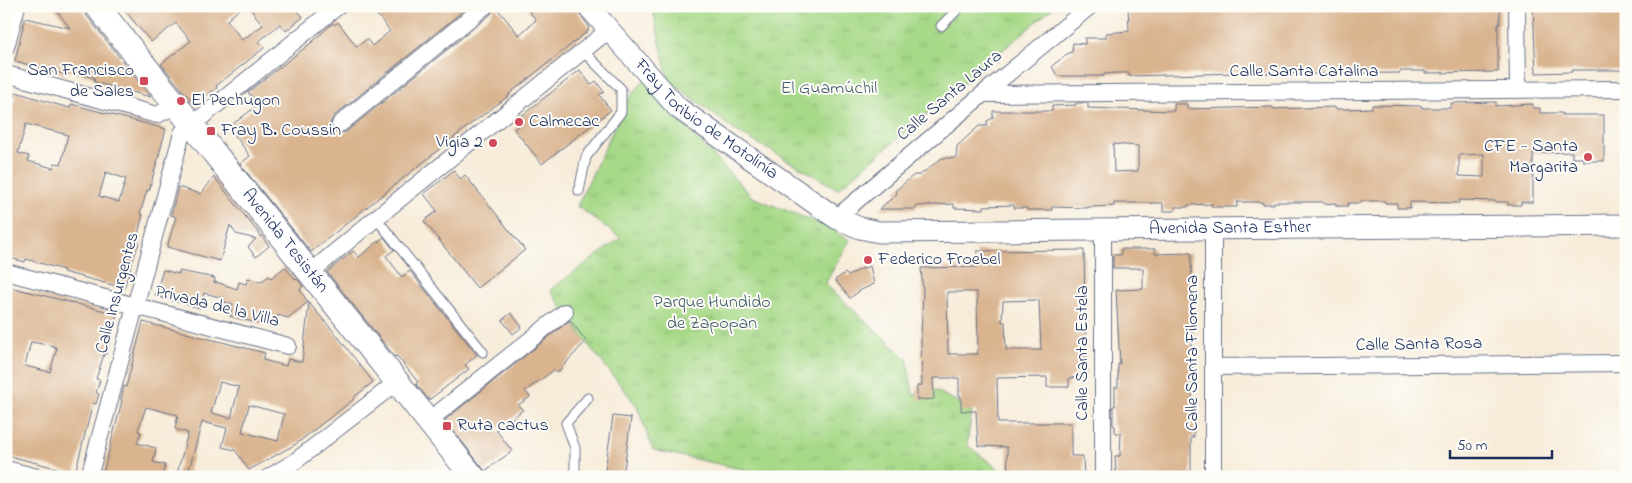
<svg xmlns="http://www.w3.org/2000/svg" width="1632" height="483" font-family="'Indie Flower',sans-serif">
  <defs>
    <pattern id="park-tufts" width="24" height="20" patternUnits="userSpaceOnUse" patternTransform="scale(1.25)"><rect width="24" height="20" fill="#a7d988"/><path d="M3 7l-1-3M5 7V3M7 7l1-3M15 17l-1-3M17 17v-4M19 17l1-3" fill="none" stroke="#8fbb78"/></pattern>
  </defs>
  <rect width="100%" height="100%" fill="#fdfcf7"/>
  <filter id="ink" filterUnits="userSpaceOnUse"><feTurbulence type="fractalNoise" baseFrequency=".02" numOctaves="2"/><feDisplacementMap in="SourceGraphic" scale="10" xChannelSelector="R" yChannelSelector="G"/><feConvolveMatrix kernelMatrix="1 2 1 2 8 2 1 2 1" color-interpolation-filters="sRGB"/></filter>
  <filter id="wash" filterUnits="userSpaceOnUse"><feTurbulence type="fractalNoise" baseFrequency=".0096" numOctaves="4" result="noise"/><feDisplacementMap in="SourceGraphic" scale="20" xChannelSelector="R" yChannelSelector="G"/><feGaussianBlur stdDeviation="1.12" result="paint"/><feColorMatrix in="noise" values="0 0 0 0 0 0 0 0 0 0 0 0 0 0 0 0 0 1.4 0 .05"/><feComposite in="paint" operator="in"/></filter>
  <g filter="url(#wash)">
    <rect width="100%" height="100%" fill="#f7ecd9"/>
    <path fill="url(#park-tufts)" stroke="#618473" d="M652 6H1055L838 189 734 130 668 79Z
      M645 79 675 115 752 197 829 227 842 236 850 240 825 284 907 359 913 395 935 390 972 410 967 445 1009 477H779L653 450 637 406 587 343 550 290 621 238 577 206 627 101Z"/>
    <g id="blocks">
      <path fill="#d9b48f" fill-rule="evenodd" d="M53 6H79L151 97 94 82 95 78 74 72 68 71 67 75 15 61 25 18 70 28Z
        M121 6H243L227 20 242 40 263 25 248 6H294L303 17 286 31 280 24 258 42 264 48 216 86 217 88 194 104 161 64 191 41 176 23 151 42Z
        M370 6H469L334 116 331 121 330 126 333 131 337 133 346 132 491 14 495 6 519 35 536 20 525 6H573L589 26 588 31 509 94 510 95 472 123 311 252 240 164 250 156 229 127 258 105 248 92 311 43 333 23 335 25 338 22 357 47 367 39 372 46 390 31Z
        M1128 6H1500V24H1498V72L1425 73V71H1400V73L1308 74 1240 73 1129 76V73H1116L1104 74V76H1057L1052 66 1067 54 1072 52 1073 43 1085 44V38H1106V33L1129 31Z
        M1533 6H1626V70H1572V72L1536 73Z
        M580 70 591 85 596 81 604 92 599 95 611 110 542 164 514 129 523 122 520 117Z
        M16 92 55 104 70 108 71 104 166 129 149 191 147 190 140 214 143 215 136 241 139 242 124 288 63 272 64 270 26 259 25 262 6 257V100L14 102ZM26 124 68 135 61 164 54 163 53 168 28 161 29 156 18 153ZM106 172 126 179 119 202 99 196Z
        M1496 102V106L1533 104V108H1540V113H1562V115H1604V161H1583V158H1572V152L1533 153V202H1521V205H1508V202H1496V201L1459 200V203L1410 202V208H1397V203H1385V201H1361V203H1348V206H1336V203L1323 204V202H1274V204H1262V202H1237V207H1212V204L1188 205V207H1175V211H1163V203H1114V206L1088 207V208L1052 207V210H1027V208H1014V205L984 206V209L954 208V204L916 206V209H879L897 194 895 191 914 175H920L942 158H956L957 146 979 126H987V121L993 118V111H1052V106L1076 105V103H1088V108L1174 111V104H1187V109L1273 107V109L1335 107V109H1348L1372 108V105L1422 106V108H1451V103ZM1113 144 1138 146V171L1114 172ZM1484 154V177L1459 176V155Z
        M454 170 460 179 465 175 525 250 477 288 424 221 437 211 424 194Z
        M214 177 269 246 256 257 248 247 256 239 236 234 230 225 220 261 167 247 176 217 171 215 178 187 201 194Z
        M384 237 394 250 386 256 402 277 410 271 477 355 465 365 469 369 429 400 416 384 418 382 397 356 395 357 327 272 353 251 359 257Z
        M1121 249H1155V254L1191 253 1192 308H1194L1191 347H1193L1192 404H1193L1194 437H1191V477H1116L1115 456H1120L1121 433H1115V426L1113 425V406H1115V387H1118V364H1120L1116 290 1143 289V268H1113V255H1121Z
        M1084 250 1086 377 1069 378V387H1047V377L997 378 998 423H1071V456H1083L1084 477H1008L1007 447 978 446 976 411H961V396H959V378H933L934 399 917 400V386L922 385 921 335 923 292 921 268 977 267V251ZM947 292H977L978 354H948ZM1039 300 1041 350H1006L1005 322H1002L1003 301Z
        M870 266 874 284 861 290 850 298 835 280 845 273 848 276 859 270Z
        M285 267 296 280 297 279 303 286 300 290 308 302 288 318 278 315 276 328 230 316 233 304 224 302V298L204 293 200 308 155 296 163 270 179 274V271L215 278 214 283 216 282 237 289 239 282 246 284 248 278 260 282 269 276 271 278Z
        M6 286 117 314 106 354H104L96 379 100 380 96 393 99 394 96 404 93 403 75 473 6 455ZM31 342 54 346V347L57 348 50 372 25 366Z
        M309 303 335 333 373 382 353 398 354 399 296 444 249 470 235 450 222 447 227 428 202 422 187 477 177 474 188 433 175 429 178 415 146 407 138 431 141 432 137 443 156 448 153 462 165 465 162 477H102L122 401 121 400 124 386 126 387 143 322 265 353 263 360 286 366 288 359 302 362ZM220 382 239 387 231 418 211 413ZM249 405 284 414 278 441 242 432Z
        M511 313 522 327 513 334 502 320Z
        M570 320 586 341 557 373 554 370 525 391 530 397 518 405 523 410 496 430 512 451 485 471 445 420Z
        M613 416 631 418 623 477H604Z"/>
    </g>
  </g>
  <g filter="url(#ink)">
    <use href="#blocks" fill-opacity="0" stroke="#687189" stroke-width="1"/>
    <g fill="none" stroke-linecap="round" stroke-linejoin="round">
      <g stroke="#687189" stroke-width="11">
        <path id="service" d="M941 26 961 6
          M579 191 586 157 621 112V89L583 51
          M376 218 483 352
          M575 477V448L566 423 588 398"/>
      </g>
      <g stroke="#687189" stroke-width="18">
        <path id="minor" d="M1517 6 1518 90
          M6 47 17 6
          M6 74 157 115 177 105
          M983 94 1626 89
          M340 124 485 6
          M836 218 983 94 1090 6
          M6 272 288 346
          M311 272 376 218 610 29
          M1213 367 1626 363
          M427 422 565 312
          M6 469 37 477
          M89 477 182 133 338 6
          M269 477 293 463 397 382
          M1103 477V230
          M1213 477V229"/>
      </g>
      <g stroke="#687189" stroke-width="23">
        <g id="tertiary">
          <path id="s1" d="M588 6 678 108 836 218 860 228 879 232 1626 225"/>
        </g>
      </g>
      <g stroke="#687189" stroke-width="26">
        <g id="secondary">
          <path id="s2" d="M97 6 473 477"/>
        </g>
      </g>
      <use href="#service" stroke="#fff" stroke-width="9"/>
      <use href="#minor" stroke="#fff" stroke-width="16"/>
      <use href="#tertiary" stroke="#fff" stroke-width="21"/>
      <use href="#secondary" stroke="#fff" stroke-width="24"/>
    </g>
  </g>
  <g fill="#d1495b" stroke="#fdfcf7" stroke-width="2">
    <rect x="139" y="76" width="10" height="10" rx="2.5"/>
    <circle cx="181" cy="101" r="5"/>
    <circle cx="519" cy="122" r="5"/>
    <rect x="206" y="126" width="10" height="10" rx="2.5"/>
    <circle cx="493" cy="143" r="5"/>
    <circle cx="1588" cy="157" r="5"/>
    <circle cx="868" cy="260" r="5"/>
    <rect x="442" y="421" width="10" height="10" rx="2.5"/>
  </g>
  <g text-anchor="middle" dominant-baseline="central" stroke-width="4" stroke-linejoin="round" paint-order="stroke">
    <g font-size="18" fill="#1b2f5e" stroke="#fdfcf7" text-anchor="start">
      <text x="134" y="71" text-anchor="end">San Francisco<tspan x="134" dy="21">de Sales</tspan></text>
      <text x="191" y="101">El Pechugon</text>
      <text x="529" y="122">Calmecac</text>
      <text x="221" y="131">Fray B. Coussin</text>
      <text x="483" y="143" text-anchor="end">Vigia 2</text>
      <text x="1578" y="147" text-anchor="end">CFE - Santa<tspan x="1578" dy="21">Margarita</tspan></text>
      <text x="878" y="260">Federico Froebel</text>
      <text x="457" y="426">Ruta cactus</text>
    </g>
    <g font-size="18" fill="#1b2f5e" stroke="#fdfcf7">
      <text x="1304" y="72">Calle Santa Catalina</text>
      <text transform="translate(950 96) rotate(-40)">Calle Santa Laura</text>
      <text stroke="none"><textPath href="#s1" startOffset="165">Fray Toribio de Motolinía</textPath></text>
      <text stroke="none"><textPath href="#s1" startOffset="725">Avenida Santa Esther</textPath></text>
      <text stroke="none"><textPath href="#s2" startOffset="301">Avenida Tesistán</textPath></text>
      <text transform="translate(118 293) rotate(-75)">Calle Insurgentes</text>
      <text transform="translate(217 307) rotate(14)">Privada de la Villa</text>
      <text transform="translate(1419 345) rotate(-1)">Calle Santa Rosa</text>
      <text transform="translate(1083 353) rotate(-90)">Calle Santa Estela</text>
      <text transform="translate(1193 353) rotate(-90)">Calle Santa Filomena</text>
    </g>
    <g font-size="18" fill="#3e5a68" stroke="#fdfcf7">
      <text x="829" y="89">El Guamúchil</text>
      <text x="712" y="303">Parque Hundido<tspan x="712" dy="21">de Zapopan</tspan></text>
    </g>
  </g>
  <rect width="1632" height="483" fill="none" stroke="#fdfcf7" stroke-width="25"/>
  <path d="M1450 450v8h102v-8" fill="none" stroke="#1b2f5e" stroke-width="2.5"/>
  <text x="1457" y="450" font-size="15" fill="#1b2f5e" stroke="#fdfcf7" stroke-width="4" paint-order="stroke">50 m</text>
</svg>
